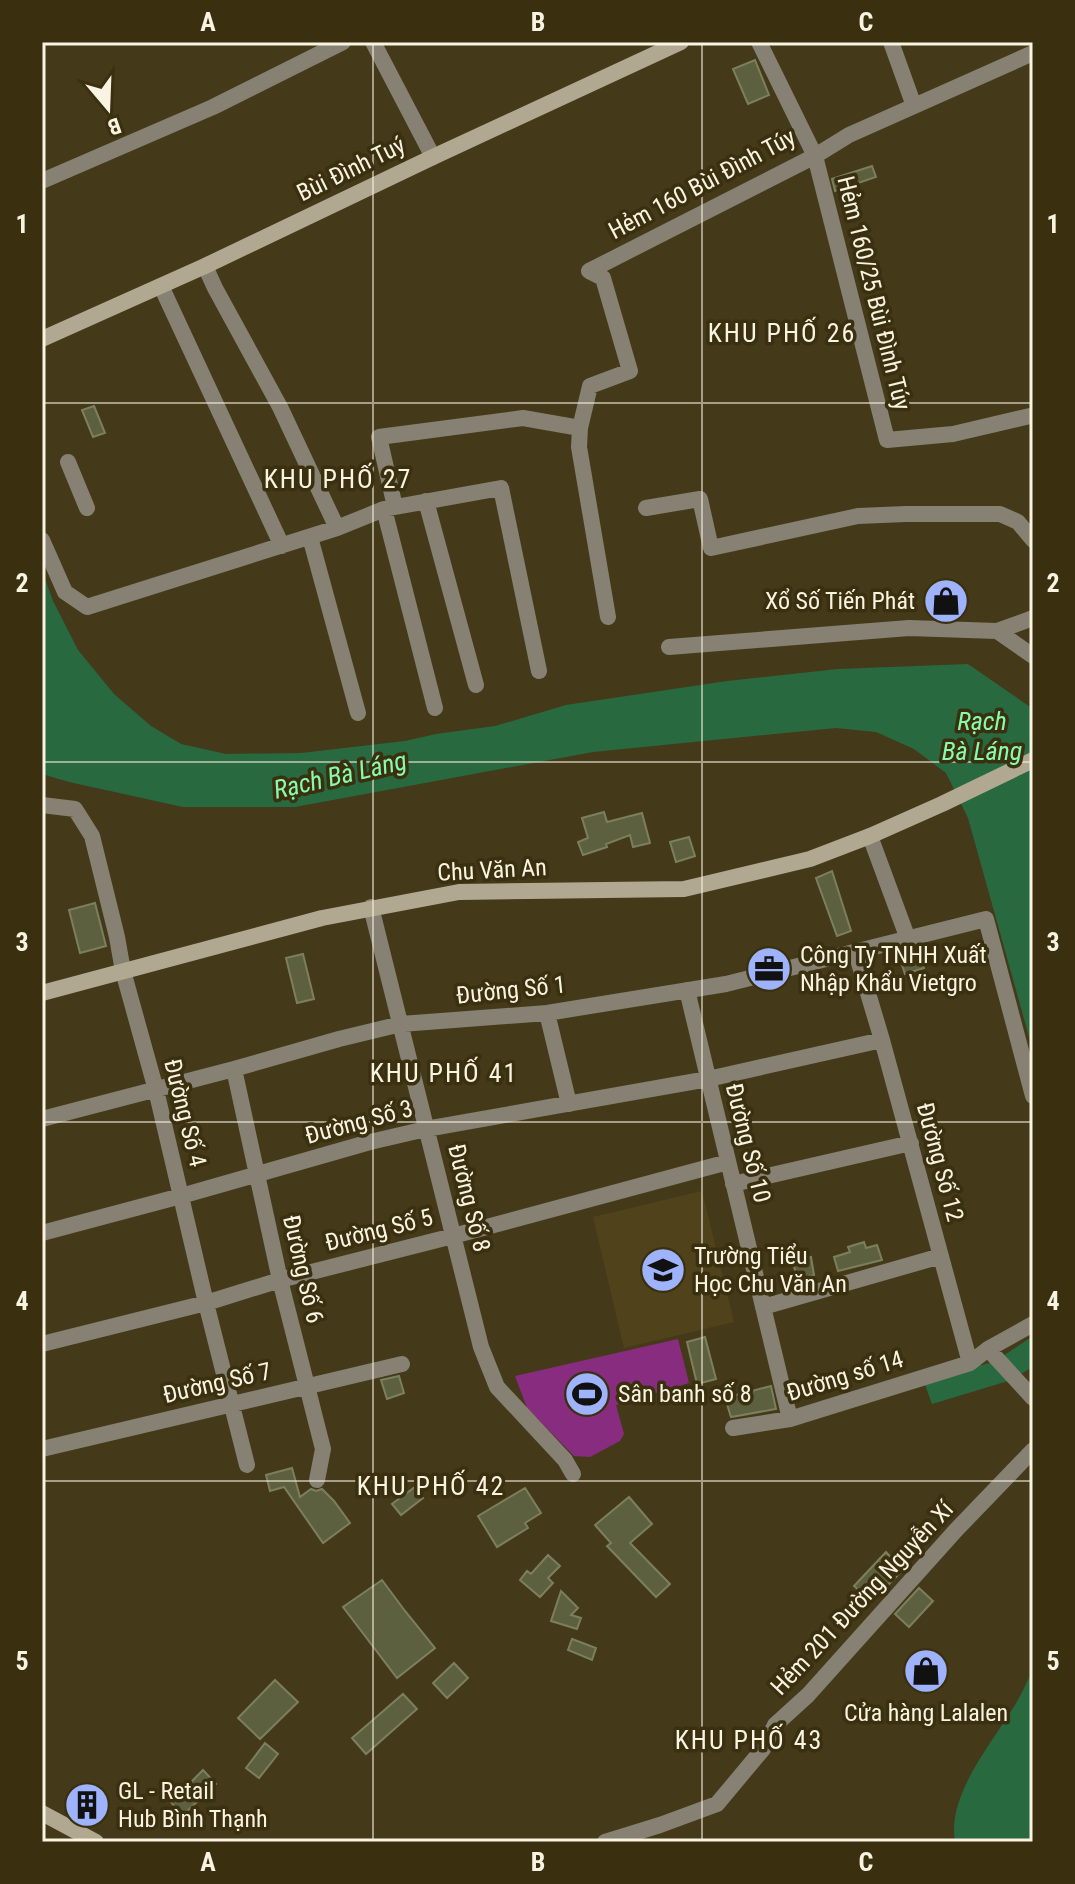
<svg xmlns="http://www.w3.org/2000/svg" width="1075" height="1884" font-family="'Roboto Condensed',sans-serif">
  <rect width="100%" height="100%" fill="#443a1a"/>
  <path fill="#50431b" d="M702 1191 734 1322 624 1348 593 1217Z"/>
  <path fill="#882c7f" d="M678 1339 689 1383 616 1405 624 1434 620 1441 590 1457 574 1456 527 1408 515 1376Z"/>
  <path fill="#29693f" d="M42 570 53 601 78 650 114 694 151 726 181 744 226 754 301 753 405 741 436 734 495 726 566 705 727 681 838 669 968 664 1033 709V1051L968 818 946 773 914 749 876 732 836 728 593 752 295 807H183L69 782 42 774Z
    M1033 1336V1367L1008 1381 932 1404 923 1379 994 1362Z
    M1033 1669V1842H955C947 1795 990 1746 1013 1708 1021 1696 1027 1682 1033 1669Z"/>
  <path fill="#5d603f" stroke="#7c7f5c" stroke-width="2" d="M755 60 769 95 748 104 733 69Z
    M872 166 876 177 835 191 832 179Z
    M94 406 105 433 93 437 82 410Z
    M604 812 607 822 642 813 650 843 633 847 630 835 606 844 607 847 583 855 578 842 588 838 582 818Z
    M689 837 695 856 676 862 670 842Z
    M832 871 851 931 837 936 816 878Z
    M95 903 106 946 80 953 69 910Z
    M918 947 924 968 905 974 898 953Z
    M303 954 314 999 297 1003 286 958Z
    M864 1242 866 1248 877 1245 882 1260 838 1271 834 1257 850 1252 848 1247Z
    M811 1257 814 1275 797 1279 793 1262Z
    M705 1337 716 1379 697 1384 687 1342Z
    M399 1376 404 1393 387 1399 381 1380Z
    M771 1386 776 1409 731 1417 725 1398Z
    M292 1468 300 1497 311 1489 316 1491 322 1489 334 1501 350 1523 323 1543 284 1487 270 1491 266 1475Z
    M415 1487 423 1498 401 1515 392 1504Z
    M525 1488 541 1513 525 1523 528 1528 497 1547 478 1516Z
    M629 1497 652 1524 630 1543 670 1584 656 1597 607 1546 611 1543 595 1525Z
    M886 1552 903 1570 888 1585 878 1576 863 1594 854 1586Z
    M548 1555 560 1566 548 1578 553 1583 540 1597 520 1580 527 1571 531 1574Z
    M382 1580 405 1611 435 1648 397 1678 343 1607Z
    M919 1588 933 1601 909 1627 895 1614Z
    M561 1591 578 1608 571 1615 581 1618 577 1629 551 1621Z
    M572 1639 596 1648 592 1660 568 1650Z
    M454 1663 468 1678 447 1698 433 1683Z
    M275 1680 298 1702 260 1739 238 1718Z
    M403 1694 417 1709 366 1754 352 1738Z
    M265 1743 278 1754 259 1778 246 1768Z
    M203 1770 216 1784 182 1816 171 1802Z
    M93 1789 104 1800 82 1820 69 1810Z"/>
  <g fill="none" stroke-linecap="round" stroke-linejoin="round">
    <path stroke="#868172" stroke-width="16" d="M373 42 433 157
      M759 42 815 156 887 440 953 434 1030 416
      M891 42 914 106
      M42 181 213 107 343 42
      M205 266 215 288 280 407 337 528
      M589 271 815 156 849 135 1033 53
      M589 271 603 278 630 371 590 386 580 428 579 447 608 617
      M161 286 282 546
      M68 462 87 508
      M426 501 476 685
      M395 507 379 437 523 418 580 428
      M646 508 700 499 711 548 858 516 906 514H1000L1018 522 1033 540
      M384 509 435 708
      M310 537 358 713
      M42 540 65 592 87 607 337 528 384 509 501 488 539 671
      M997 631 1033 618
      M669 647 909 628 997 631 1033 656
      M42 805 75 809 92 836 117 937 123 971 156 1090 206 1303 247 1465
      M870 836 908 939
      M371 907 481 1347 497 1387 565 1460 573 1474
      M856 953 882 1040 970 1363 988 1349 1033 1324
      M687 990 790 1419
      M547 1013 569 1104
      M234 1069 280 1280 323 1449 317 1480
      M42 1119 234 1069 339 1039 401 1024 547 1013 726 984 986 919 1033 1096
      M733 1184 911 1143
      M42 1233 181 1196 370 1142 426 1129 708 1079 882 1040
      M763 1307 941 1256
      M42 1344 206 1303 280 1280 453 1236 728 1162
      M988 1349 1033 1398
      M733 1428 790 1419 970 1363
      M42 1449 402 1364
      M605 1842 660 1825 717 1804 763 1749 775 1725 808 1695 957 1529 1033 1450"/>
    <path stroke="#b0a891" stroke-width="16" d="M42 339 205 266 433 157 681 42
      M42 993 322 918 459 892 684 889 810 859 870 836 942 804 1033 760
      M42 1813 96 1842"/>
  </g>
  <path fill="none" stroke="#f9f3e1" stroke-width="2" stroke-opacity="0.55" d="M373 42V1842M702 42V1842M42 403H1033M42 762H1033M42 1122H1033M42 1481H1033"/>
  <defs>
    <g id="shop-disc" transform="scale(2.3)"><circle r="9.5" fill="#9fb3fd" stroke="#3a300f"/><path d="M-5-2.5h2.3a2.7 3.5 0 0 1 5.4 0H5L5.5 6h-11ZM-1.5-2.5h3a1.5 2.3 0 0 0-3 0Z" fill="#111"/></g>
    <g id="office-disc" transform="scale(2.3)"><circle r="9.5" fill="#9fb3fd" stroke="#3a300f"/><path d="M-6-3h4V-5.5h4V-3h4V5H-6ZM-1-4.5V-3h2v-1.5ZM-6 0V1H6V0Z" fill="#111"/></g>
    <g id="school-disc" transform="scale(2.3)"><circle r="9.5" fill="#9fb3fd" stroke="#3a300f"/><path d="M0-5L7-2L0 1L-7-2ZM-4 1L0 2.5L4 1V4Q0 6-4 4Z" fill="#111"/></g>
    <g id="stadium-disc" transform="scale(2.3)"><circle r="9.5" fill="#9fb3fd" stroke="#3a300f"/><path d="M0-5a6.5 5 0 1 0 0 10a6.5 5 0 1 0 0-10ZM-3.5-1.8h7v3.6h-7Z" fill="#111"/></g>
    <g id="building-disc" transform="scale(2.3)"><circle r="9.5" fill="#9fb3fd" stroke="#3a300f"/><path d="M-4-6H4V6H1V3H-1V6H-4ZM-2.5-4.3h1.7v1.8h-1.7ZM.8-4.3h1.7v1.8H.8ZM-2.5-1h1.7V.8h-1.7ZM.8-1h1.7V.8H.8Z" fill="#111"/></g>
  </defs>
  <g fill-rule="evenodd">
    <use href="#shop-disc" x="946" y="601"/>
    <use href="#office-disc" x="769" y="969"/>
    <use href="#school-disc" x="663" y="1270"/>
    <use href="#stadium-disc" x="587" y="1394"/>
    <use href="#shop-disc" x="926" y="1671"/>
    <use href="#building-disc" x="87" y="1805"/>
  </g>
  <g text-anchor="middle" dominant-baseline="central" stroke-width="7" stroke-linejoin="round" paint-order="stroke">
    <g font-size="24" fill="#f9f3e1" stroke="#3a300f">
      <text transform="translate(351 169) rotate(-26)">Bùi Đình Tuý</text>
      <text transform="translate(702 184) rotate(-28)">Hẻm 160 Bùi Đình Túy</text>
      <text transform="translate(874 293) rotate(76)">Hẻm 160/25 Bùi Đình Túy</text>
      <text transform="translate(492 870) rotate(-3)">Chu Văn An</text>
      <text transform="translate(511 990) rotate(-6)">Đường Số 1</text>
      <text transform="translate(185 1113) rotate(76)">Đường Số 4</text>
      <text transform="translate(359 1122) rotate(-15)">Đường Số 3</text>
      <text transform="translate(748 1143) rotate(76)">Đường Số 10</text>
      <text transform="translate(940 1162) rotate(75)">Đường Số 12</text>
      <text transform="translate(469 1198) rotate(76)">Đường Số 8</text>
      <text transform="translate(379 1230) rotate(-14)">Đường Số 5</text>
      <text transform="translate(303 1269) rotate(77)">Đường Số 6</text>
      <text transform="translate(845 1376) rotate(-17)">Đường số 14</text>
      <text transform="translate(217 1383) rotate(-13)">Đường Số 7</text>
      <text transform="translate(862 1598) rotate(-47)">Hẻm 201 Đường Nguyễn Xí</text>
    </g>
    <g font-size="24" fill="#f9f3e1" stroke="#3a300f" text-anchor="start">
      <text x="915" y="601" text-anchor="end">Xổ Số Tiến Phát</text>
      <text x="800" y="955">Công Ty TNHH Xuất<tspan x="800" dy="28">Nhập Khẩu Vietgro</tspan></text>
      <text x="694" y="1256">Trường Tiểu<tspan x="694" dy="28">Học Chu Văn An</tspan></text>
      <text x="618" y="1394">Sân banh số 8</text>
      <text x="926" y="1713" text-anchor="middle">Cửa hàng Lalalen</text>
      <text x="118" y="1791">GL - Retail<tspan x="118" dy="28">Hub Bình Thạnh</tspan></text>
    </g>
    <g font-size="26" letter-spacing="2" fill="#f9f3e1" stroke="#3a300f">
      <text x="782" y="333">KHU PHỐ 26</text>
      <text x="338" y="479">KHU PHỐ 27</text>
      <text x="444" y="1073">KHU PHỐ 41</text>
      <text x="431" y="1486">KHU PHỐ 42</text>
      <text x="749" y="1740">KHU PHỐ 43</text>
    </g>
    <g font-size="26" font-style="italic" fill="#89faab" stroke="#3a300f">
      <text x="982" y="721">Rạch<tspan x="982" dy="30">Bà Láng</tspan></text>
      <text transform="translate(340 775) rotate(-13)">Rạch Bà Láng</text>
    </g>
  </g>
  <rect width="1075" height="1884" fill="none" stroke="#3a300f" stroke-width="88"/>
  <g transform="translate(108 108) rotate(161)" stroke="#3a300f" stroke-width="6" paint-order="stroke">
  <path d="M0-6L14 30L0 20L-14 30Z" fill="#f9f3e1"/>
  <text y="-12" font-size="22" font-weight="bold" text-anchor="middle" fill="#f9f3e1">B</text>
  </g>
  <rect x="44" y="44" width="987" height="1796" fill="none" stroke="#f9f3e1" stroke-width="3"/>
  <g font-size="26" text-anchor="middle" font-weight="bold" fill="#f9f3e1">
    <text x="208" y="31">A</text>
    <text x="538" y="31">B</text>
    <text x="866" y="31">C</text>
    <text x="22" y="233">1</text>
    <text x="1053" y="233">1</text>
    <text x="22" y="592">2</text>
    <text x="1053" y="592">2</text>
    <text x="22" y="951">3</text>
    <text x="1053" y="951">3</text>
    <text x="22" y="1310">4</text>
    <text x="1053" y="1310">4</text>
    <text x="22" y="1670">5</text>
    <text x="1053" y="1670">5</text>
    <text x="208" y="1871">A</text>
    <text x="538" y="1871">B</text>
    <text x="866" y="1871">C</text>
  </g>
</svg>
